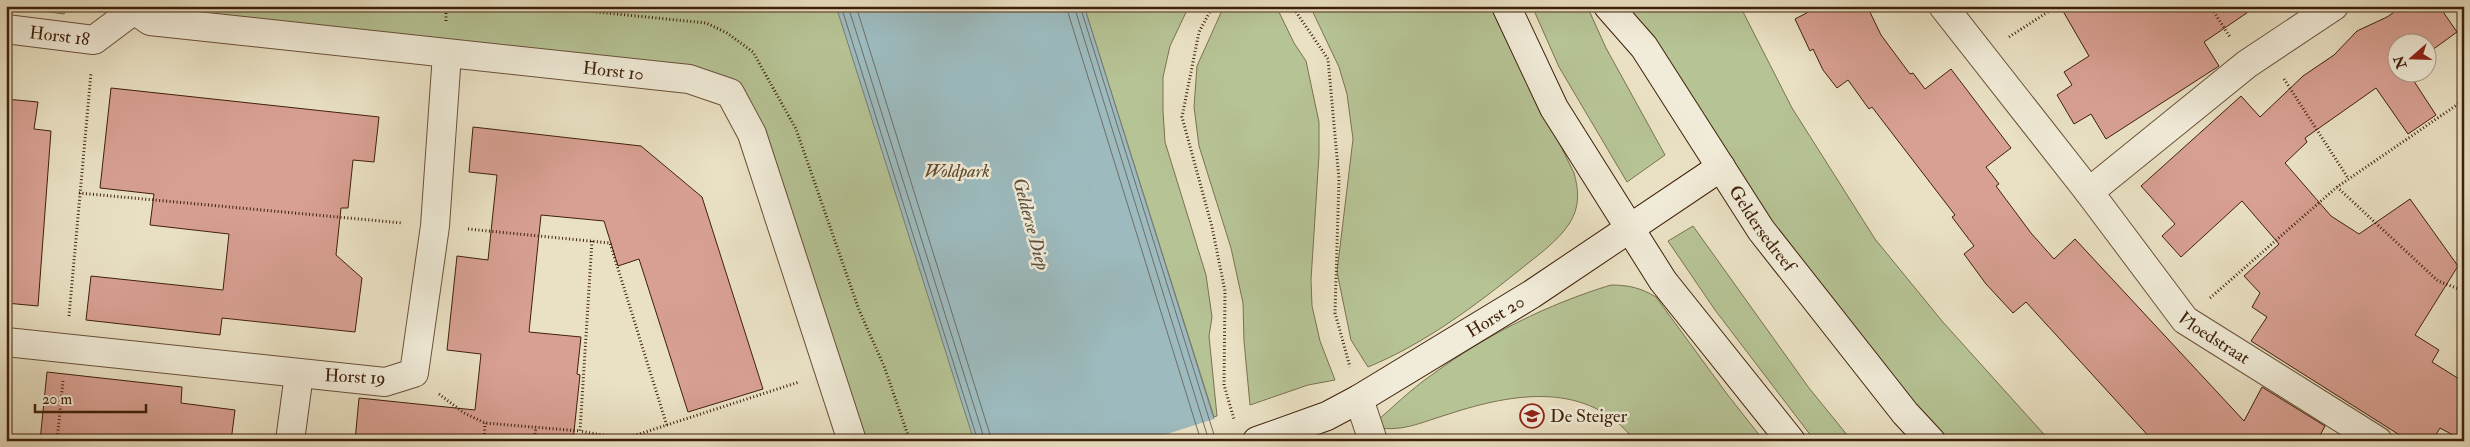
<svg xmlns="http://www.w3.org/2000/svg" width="2470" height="447" font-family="'IM FELL Double Pica',serif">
  <rect width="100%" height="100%" fill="#eae1c4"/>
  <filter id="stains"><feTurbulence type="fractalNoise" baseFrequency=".004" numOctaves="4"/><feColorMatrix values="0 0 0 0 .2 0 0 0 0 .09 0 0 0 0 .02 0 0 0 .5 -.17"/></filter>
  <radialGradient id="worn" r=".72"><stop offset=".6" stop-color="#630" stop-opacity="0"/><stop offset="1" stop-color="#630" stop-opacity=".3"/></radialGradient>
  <path fill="#b6c395" stroke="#7a724f" d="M6 6H69L64 14Z
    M101 6H1080L1194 441H859L757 113 735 85Z
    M1084 6H1189L1170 46 1163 77V111L1165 142 1206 275 1212 317 1209 336 1217 416 1214 417Z
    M1224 6H1275L1278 10 1294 43 1306 61 1319 122V155L1311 280 1312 306 1320 341 1335 380 1308 385 1250 405 1244 341 1243 303 1231 248 1199 146 1194 107 1197 66Z
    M1310 6H1492L1574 173C1579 191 1580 207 1569 224 1557 242 1538 255 1522 268 1475 306 1424 344 1368 367L1351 340 1337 272 1353 139 1347 94 1339 67Z
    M1532 6H1587L1606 48 1665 155 1627 182 1559 67Z
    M1625 6H1740L1792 108 1875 239 1942 321 2050 441H1934L1784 255Z
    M1693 226 1809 388 1852 441H1815L1715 310 1668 241Z
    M1611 285C1629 285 1641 288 1656 297L1727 394 1764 441H1635C1588 380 1513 393 1449 414 1422 422 1399 434 1371 426 1391 409 1411 389 1433 374 1486 335 1548 304 1611 285Z"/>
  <path fill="#9dbbbf" stroke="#777d76" d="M836 6H1084L1221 441H974Z"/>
  <path fill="#eae1c4" d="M1217 418 1223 441H1145Z"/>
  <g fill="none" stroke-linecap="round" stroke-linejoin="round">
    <path stroke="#6e6e64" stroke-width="1" d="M841 6 978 441
      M848 6 985 441
      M856 6 992 441
      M1066 6 1201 441
      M1074 6 1209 441
      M1080 6 1216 441"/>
  </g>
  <path fill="#d8a093" stroke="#3f2009" d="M1820 6H1867L1881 35 1910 74 1913 73 1925 89 1951 69 2011 148 1986 167 1999 184 1996 186 2031 233 2054 259 2075 239 2244 421 2262 387 2325 426 2317 441H2153L2026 302 2013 313 1986 284 1964 254 1974 246 1952 217 1955 215 1872 107 1869 109 1848 80 1837 88 1823 70 1813 49 1810 51 1795 19Z
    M2060 6H2257L2204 42 2219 66 2106 139 2091 114 2074 124 2057 95 2072 85 2064 72 2089 56Z
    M2403 6H2439L2457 32 2428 53V42H2398V72H2408L2436 115 2408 134 2376 88 2305 138 2307 142 2285 163 2331 216 2359 234 2410 199 2458 266 2415 335 2439 350 2432 362 2464 382V441L2440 428 2432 441H2409L2251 341 2267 317 2252 307 2260 293 2244 276 2279 244 2242 201 2181 257 2162 236 2175 224 2141 186 2241 96 2260 117 2303 76 2334 55 2357 31 2387 17Z
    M111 88 379 117 374 162 353 160 348 208H341L336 255 362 278 355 332 222 318 220 335 86 320 91 276 223 290 229 234 150 225 154 194 100 188Z
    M6 99 38 102 34 129 51 131 38 306 6 303Z
    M473 127 641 146 702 197 763 389 688 412 639 259 618 266 604 221 541 215 529 332 581 337 577 374 580 375 573 441H355L359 398 475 410 481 354 447 350 457 256 488 260 497 175 469 172Z
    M47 372 182 387 181 403 235 410 231 441H40Z"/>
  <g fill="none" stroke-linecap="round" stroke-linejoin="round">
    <g stroke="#6a5038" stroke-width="30">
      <g id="street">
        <path id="s1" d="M132 6 134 10 150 21 689 79 730 93 752 134 852 441"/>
        <path id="s2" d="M1943 6 2089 192 2185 320 2378 441"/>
        <path id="s3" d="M6 29 94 40 134 10"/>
        <path d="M2089 192 2247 64 2334 6"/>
        <path d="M6 342 385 382 414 373 435 226 447 54"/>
        <path d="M1359 399 1373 441"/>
        <path d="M290 441 299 374"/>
      </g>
    </g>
    <g stroke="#3f2009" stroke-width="30">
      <g id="secondary">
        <path d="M1506 6 1554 108 1663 281 1791 441"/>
        <path id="s4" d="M1608 6 1644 47 1761 230 1905 413 1931 441"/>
        <path id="s5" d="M1257 441 1327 416 1359 399 1532 294 1721 167"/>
      </g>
    </g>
    <path stroke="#3f2009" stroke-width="3" stroke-dasharray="1 2.5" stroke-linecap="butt" d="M446 6V21
      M537 6 706 23 727 33 753 52 796 129 859 310 884 366 910 441
      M1213 6 1199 32 1182 117 1212 227 1225 291 1224 385 1234 419
      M1292 6 1328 59 1339 179 1335 313 1350 367
      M2210 6 2230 37
      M2009 37 2057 6
      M2284 79 2348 178
      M2337 187 2438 281 2464 291
      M79 193 402 223
      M468 229 610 243 667 426
      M592 241 580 431 624 439 799 382
      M2210 298 2337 187 2464 100
      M69 316 91 73
      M439 394 464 413 485 423 580 431
      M57 441 63 381
      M484 441 485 423
      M534 441 536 427"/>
    <use href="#street" stroke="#f1ecd9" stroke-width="28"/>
    <use href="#secondary" stroke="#f1ecd9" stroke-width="28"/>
  </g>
  <defs>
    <g id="school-ring" transform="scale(1.25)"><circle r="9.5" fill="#f1ecd9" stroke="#8f2418" stroke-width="1.5"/><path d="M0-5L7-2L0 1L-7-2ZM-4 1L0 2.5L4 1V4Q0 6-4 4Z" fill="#8f2418"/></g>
  </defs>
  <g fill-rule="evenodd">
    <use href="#school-ring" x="1532" y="416"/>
  </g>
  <g text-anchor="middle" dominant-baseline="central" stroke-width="5" stroke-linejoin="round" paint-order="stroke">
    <g font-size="18" fill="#3f2009" stroke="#f1ecd9">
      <text stroke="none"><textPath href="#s3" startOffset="54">Horst 18</textPath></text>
      <text stroke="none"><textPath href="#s1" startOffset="490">Horst 10</textPath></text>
      <text stroke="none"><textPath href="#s4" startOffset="271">Geldersedreef</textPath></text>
      <text stroke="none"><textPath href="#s5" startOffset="270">Horst 20</textPath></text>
      <text stroke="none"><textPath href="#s2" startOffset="430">Vloedstraat</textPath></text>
      <text transform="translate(355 377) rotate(3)">Horst 19</text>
    </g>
    <g font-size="18" font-style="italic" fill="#5d492c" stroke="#f1ecd9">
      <text x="957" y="171">Woldpark</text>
    </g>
    <g font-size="18" fill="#3f2009" stroke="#f1ecd9" text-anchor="start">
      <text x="1550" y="416">De Steiger</text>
    </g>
    <g font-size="19" font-style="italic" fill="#5b4e40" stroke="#f1ecd9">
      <text transform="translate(1031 224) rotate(75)">Gelderse Diep</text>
    </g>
  </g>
  <rect width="2470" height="447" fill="none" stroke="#eae1c4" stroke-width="25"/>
  <rect x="8" y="8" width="2455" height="432" fill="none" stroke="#3f2009" stroke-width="2.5"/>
  <rect x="12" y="12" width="2445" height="422" fill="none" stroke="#3f2009"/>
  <g transform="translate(2412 58) rotate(250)"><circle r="24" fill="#f1ecd9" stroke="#aa9a86"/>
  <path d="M0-4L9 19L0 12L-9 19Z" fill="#8f2418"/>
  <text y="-8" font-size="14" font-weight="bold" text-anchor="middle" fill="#3f2009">N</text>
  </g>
  <path d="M35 404v8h111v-8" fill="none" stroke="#3f2009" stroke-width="2.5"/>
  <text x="42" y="404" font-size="15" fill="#3f2009" stroke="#f1ecd9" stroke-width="4" paint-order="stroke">20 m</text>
  <rect width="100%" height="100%" filter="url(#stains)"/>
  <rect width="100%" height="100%" fill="url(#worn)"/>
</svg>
